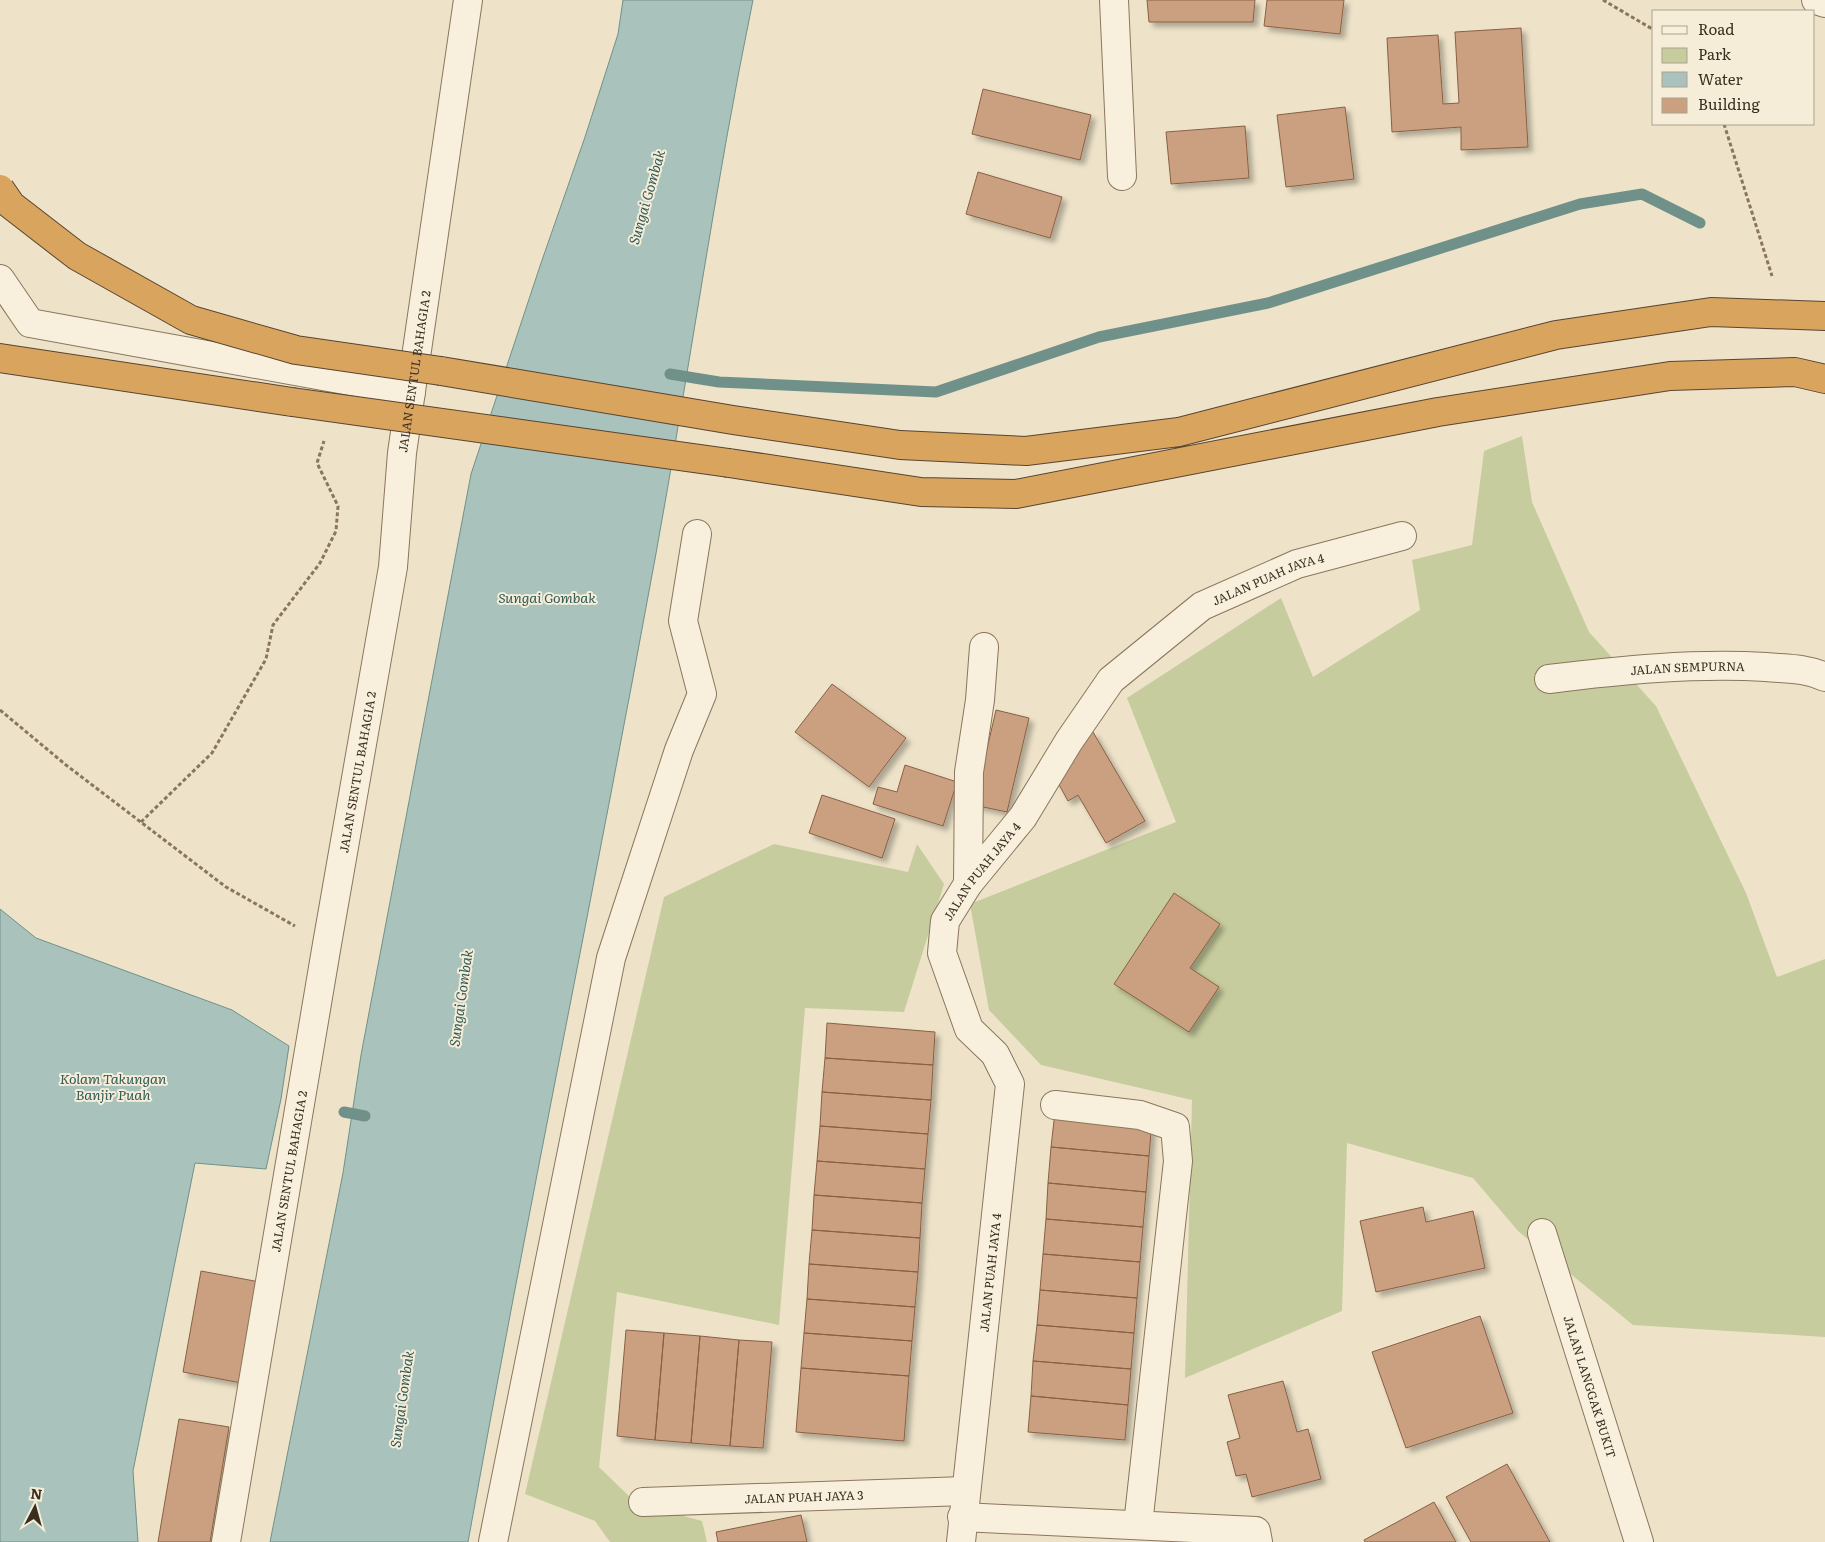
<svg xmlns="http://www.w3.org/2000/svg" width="1825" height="1542" font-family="Literata,serif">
  <defs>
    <filter id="shadow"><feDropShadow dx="4.5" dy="4.5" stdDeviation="2.5" flood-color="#0004"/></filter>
  </defs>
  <rect width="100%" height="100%" fill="#eee3c9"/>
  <path fill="#c6cc9d" d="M1522 436 1532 502 1589 632 1656 706 1746 893 1777 977 1825 959V1337L1633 1325 1518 1231 1473 1178 1347 1143 1342 1311 1185 1378 1192 1100 1041 1065 989 1010 970 904 1176 822 1127 698 1281 598 1313 677 1420 610 1412 560 1472 545 1484 451Z
    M774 844 908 872 917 844 944 884 904 1012 805 1008 779 1325 617 1292 599 1467 636 1503 702 1521 707 1542H610L595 1521 525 1494 664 897Z"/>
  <path fill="#a9c2bb" stroke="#709189" d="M623 0H753C715 185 689 373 655 559 595 887 527 1214 468 1542H270L343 1173 361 1055 471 474 540 266 585 137 618 34Z
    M0 909 36 938 232 1010 289 1046 281 1099 266 1169 195 1163 133 1471 138 1542H0Z"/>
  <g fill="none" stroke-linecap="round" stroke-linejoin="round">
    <path stroke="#709189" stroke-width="11" d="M670 374 719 382 936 392 1099 337 1268 303 1580 204 1642 194 1700 223
      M344 1112 365 1116"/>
  </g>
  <path fill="#caa080" stroke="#886044" filter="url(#shadow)" d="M1147 0H1255L1253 22H1149Z
    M1267 0H1344L1340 34 1264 26Z
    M1521 28 1528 147 1461 150V127L1392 132 1387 38 1438 35 1443 104 1459 103 1455 32Z
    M983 89 1091 115 1080 160 972 134Z
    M1345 107 1354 179 1286 187 1277 115Z
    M1245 126 1249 178 1171 184 1166 132Z
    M978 172 1062 197 1050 238 966 214Z
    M832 684 906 738 869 787 795 732Z
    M996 710 1029 718 1007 812 974 805Z
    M1093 732 1145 821 1106 843 1078 795 1068 801 1045 759Z
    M905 765 957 782 943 826 873 804 878 787 897 792Z
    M822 795 895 819 882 858 809 833Z
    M1174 893 1220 924 1190 968 1219 987 1189 1032 1114 984Z
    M827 1023 935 1032 933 1065 825 1058Z
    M825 1058 933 1065 931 1100 822 1092Z
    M822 1092 931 1100 928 1134 820 1126Z
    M1055 1112 1152 1120 1149 1156 1051 1147Z
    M820 1126 928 1134 925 1169 817 1161Z
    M1051 1147 1149 1156 1146 1192 1048 1183Z
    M817 1161 925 1169 922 1203 814 1195Z
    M1048 1183 1146 1192 1143 1227 1046 1219Z
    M814 1195 922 1203 920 1238 812 1230Z
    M1423 1207 1426 1222 1473 1211 1485 1268 1376 1292 1360 1221Z
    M1046 1219 1143 1227 1140 1262 1043 1254Z
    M812 1230 920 1238 918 1272 809 1264Z
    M1043 1254 1140 1262 1137 1298 1040 1290Z
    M809 1264 918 1272 915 1307 807 1299Z
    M201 1271 265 1283 247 1384 183 1372Z
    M1040 1290 1137 1298 1134 1333 1037 1325Z
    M807 1299 915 1307 912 1341 804 1333Z
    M1480 1316 1513 1413 1406 1448 1372 1352Z
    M1037 1325 1134 1333 1131 1369 1033 1361Z
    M626 1330 664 1333 655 1440 617 1436Z
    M664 1333 700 1336 691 1443 655 1440Z
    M804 1333 912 1341 909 1376 801 1368Z
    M700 1336 739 1340 730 1446 691 1443Z
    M739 1340 772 1342 763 1448 730 1446Z
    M1033 1361 1131 1369 1128 1405 1031 1396Z
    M801 1368 909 1376 904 1441 796 1432Z
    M1283 1381 1297 1432 1308 1429 1321 1479 1252 1497 1246 1474 1236 1476 1227 1442 1240 1438 1228 1395Z
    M1031 1396 1128 1405 1125 1440 1028 1432Z
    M179 1419 229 1427 210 1542H158Z
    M1507 1464 1550 1542H1471L1446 1497Z
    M1434 1502 1456 1542H1365L1364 1540Z
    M801 1515 807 1542H718L716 1532Z"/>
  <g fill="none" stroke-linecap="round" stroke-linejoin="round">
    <g stroke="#8a765e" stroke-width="30">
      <g id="minor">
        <path d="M1114 0 1122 176"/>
        <path d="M1816 0 1825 3"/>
        <path d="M0 279 30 323 411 392"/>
        <path id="s1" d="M1549 679C1621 670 1693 663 1766 667 1787 669 1806 668 1825 677"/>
        <path d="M968 884 969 772 980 700 984 647"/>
        <path d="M1055 1105 1140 1115 1175 1127 1178 1161 1138 1525"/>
        <path id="s2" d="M1542 1233 1639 1542"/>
        <path id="s3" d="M643 1502 965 1491"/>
        <path d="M962 1517 1256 1531 1258 1542"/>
        <path id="s4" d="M226 1542 327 944 393 567 402 453 468 0"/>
        <path d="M493 1542 611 958 679 750 702 694 683 621 697 534"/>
        <path id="s5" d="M961 1542 1010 1084 995 1054 969 1029 942 953 945 921 968 884 1023 817 1069 741 1111 680 1202 606 1297 564 1402 536"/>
      </g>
    </g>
    <g stroke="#584432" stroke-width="30">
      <path id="highway" d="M0 358 292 402
        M441 371 733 420 900 445 1026 451 1179 432 1556 335 1711 312 1825 316
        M729 463 921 492 1016 494 1438 412 1670 376 1795 372 1825 379"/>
    </g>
    <path stroke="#8a765e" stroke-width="3" stroke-dasharray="4 2.5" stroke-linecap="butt" d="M1603 0 1654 30
      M1724 124 1772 276
      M0 710 66 765 226 887 295 926
      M141 822 212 753 266 659 273 625 320 563 336 531 338 506 317 463 324 441"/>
    <use href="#minor" stroke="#f8f0dc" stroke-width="28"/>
    <use href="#highway" stroke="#d9a45e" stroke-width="28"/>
    <g stroke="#584432" stroke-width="30" stroke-linecap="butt">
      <path id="highway-bridge" d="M0 189 11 205 77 256 191 320 296 350 441 371
        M292 402 729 463"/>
    </g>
    <use href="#highway-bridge" stroke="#d9a45e" stroke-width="28"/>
  </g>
  <g text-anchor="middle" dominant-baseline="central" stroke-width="4" stroke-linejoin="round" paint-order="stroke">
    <g font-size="12" fill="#3b2e21" stroke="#f5edd8">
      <text stroke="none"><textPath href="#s4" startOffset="1186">JALAN SENTUL BAHAGIA 2</textPath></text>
      <text stroke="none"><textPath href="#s5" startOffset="1125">JALAN PUAH JAYA 4</textPath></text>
      <text stroke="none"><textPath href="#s1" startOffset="139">JALAN SEMPURNA</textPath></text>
      <text stroke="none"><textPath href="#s4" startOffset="781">JALAN SENTUL BAHAGIA 2</textPath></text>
      <text stroke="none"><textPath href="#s5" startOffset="705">JALAN PUAH JAYA 4</textPath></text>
      <text stroke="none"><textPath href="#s4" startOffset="376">JALAN SENTUL BAHAGIA 2</textPath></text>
      <text stroke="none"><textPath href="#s5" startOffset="271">JALAN PUAH JAYA 4</textPath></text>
      <text stroke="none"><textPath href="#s2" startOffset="161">JALAN LANGGAK BUKIT</textPath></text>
      <text stroke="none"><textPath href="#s3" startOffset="161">JALAN PUAH JAYA 3</textPath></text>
    </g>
    <g font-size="14" font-style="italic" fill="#315a58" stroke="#f5edd8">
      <text transform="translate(646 197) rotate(-74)">Sungai Gombak</text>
      <text x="547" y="597">Sungai Gombak</text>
      <text transform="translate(460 998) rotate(-82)">Sungai Gombak</text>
      <text x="113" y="1078">Kolam Takungan<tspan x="113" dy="16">Banjir Puah</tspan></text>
      <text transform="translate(401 1399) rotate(-82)">Sungai Gombak</text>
    </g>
  </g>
  <rect x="1652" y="10" width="162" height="115" fill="#f5edd8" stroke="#aba18f"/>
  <rect x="1662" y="26" width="25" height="8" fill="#f8f0dc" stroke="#aba18f"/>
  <text x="1698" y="35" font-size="15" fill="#3b2e21">Road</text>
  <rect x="1662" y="48" width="25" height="15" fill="#c6cc9d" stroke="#aba18f"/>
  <text x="1698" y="60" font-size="15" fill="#3b2e21">Park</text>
  <rect x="1662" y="72" width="25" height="15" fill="#a9c2bb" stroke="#aba18f"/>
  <text x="1698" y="85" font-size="15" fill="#3b2e21">Water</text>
  <rect x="1662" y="98" width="25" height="15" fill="#caa080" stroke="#aba18f"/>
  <text x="1698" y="110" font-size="15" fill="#3b2e21">Building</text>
  <g transform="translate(35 1507) rotate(6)" stroke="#f5edd8" stroke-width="4" paint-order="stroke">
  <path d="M0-4L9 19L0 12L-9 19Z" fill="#3b2e21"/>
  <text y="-8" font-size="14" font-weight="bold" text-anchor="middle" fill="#3b2e21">N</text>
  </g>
</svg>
